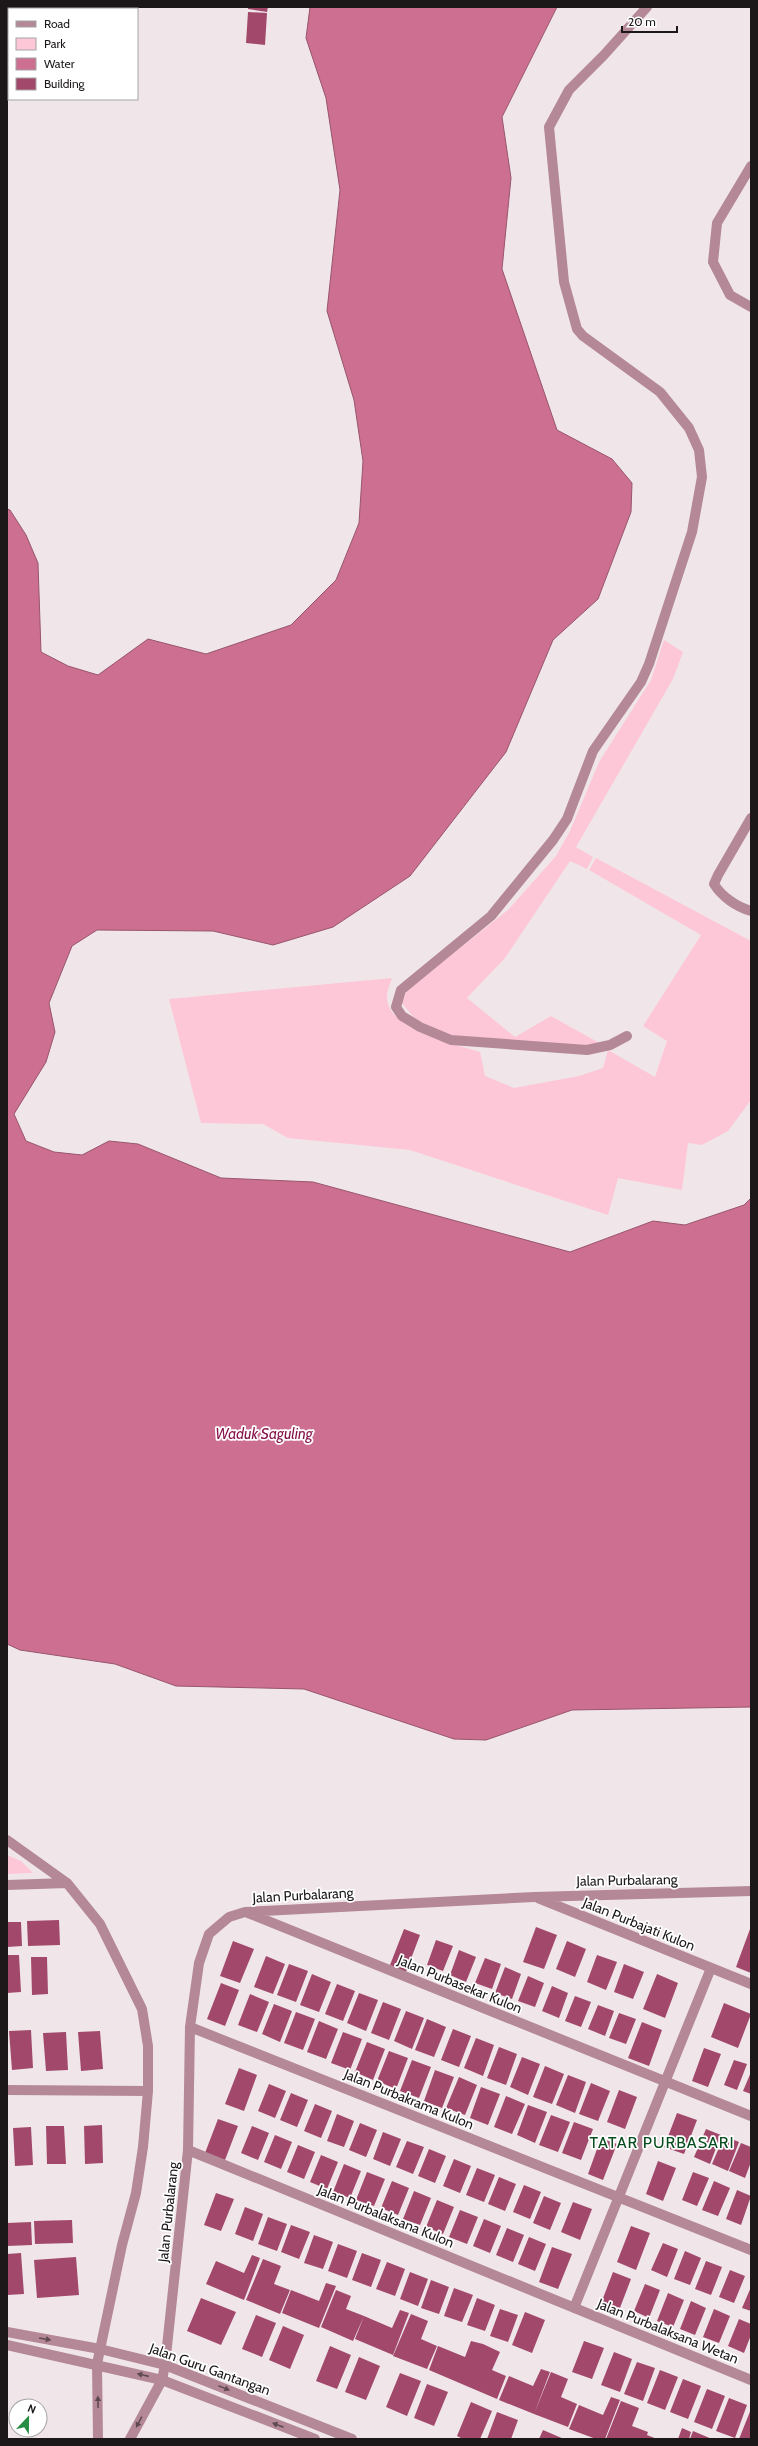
<svg xmlns="http://www.w3.org/2000/svg" width="758" height="2446" font-family="Cabin,sans-serif">
  <rect width="100%" height="100%" fill="#f0e6e9"/>
  <path fill="#fdc7d7" d="M664 640 683 652 673 679 576 847 593 857 587 869 570 861 505 958 467 998 515 1037 551 1016 601 1044 589 1048 451 1036 415 1019 402 1003 407 990 508 910 556 856 570 831 599 762 651 680Z
    M596 858 751 941V1100L728 1131 702 1145 688 1143 682 1190 618 1178 608 1215 410 1150 288 1138 263 1124 201 1123 169 999 392 978C390 984 387 991 387 996 386 1030 455 1044 480 1052L485 1076 514 1088 579 1076 603 1068 608 1050 655 1077 667 1041 643 1026 701 935 589 870Z
    M7 1855 21 1861 33 1873 7 1874Z"/>
  <path fill="#cd6f90" stroke="#98556c" d="M310 7H557L502 117 511 178 502 269 557 430 612 459 632 483 631 512 598 599 553 640 506 752 410 876 333 927 273 945 213 931 97 930 72 946 49 1003 55 1032 46 1062 14 1114 26 1141 54 1152 82 1155 109 1141 138 1144 221 1178 313 1182 570 1252 653 1221 685 1225 744 1205 751 1198V1707L572 1710 486 1740 454 1739 304 1689 176 1686 115 1664 20 1650 7 1644V509L10 510 26 535 38 563 41 652 68 666 98 675 148 639 206 654 291 625 336 580 359 523 363 461 354 400 327 311 340 190 326 98 306 38Z"/>
  <path fill="#a2486a" d="M248 7H268L267 12 248 9Z
    M248 12 267 13 265 45 246 43Z
    M59 1920 60 1945 28 1946 27 1921Z
    M7 1922H21L22 1946 7 1947Z
    M536 1927 557 1935 544 1969 523 1962Z
    M404 1929 420 1935 406 1972 390 1965Z
    M750 1929 751 1930V1973L736 1967Z
    M436 1940 453 1946 443 1971 427 1965Z
    M233 1941 254 1949 240 1983 220 1976Z
    M567 1941 586 1949 575 1977 556 1969Z
    M459 1950 476 1957 466 1982 450 1975Z
    M7 1955H19L21 1992 7 1993Z
    M597 1955 617 1962 606 1990 587 1982Z
    M266 1956 285 1964 273 1994 254 1987Z
    M31 1957H47L48 1994 32 1995Z
    M485 1958 501 1964 492 1989 475 1983Z
    M289 1964 308 1971 296 2002 277 1995Z
    M624 1964 644 1972 633 1999 614 1992Z
    M505 1967 521 1974 512 1999 495 1993Z
    M312 1974 331 1982 319 2012 300 2005Z
    M657 1974 678 1983 665 2018 643 2009Z
    M528 1976 544 1983 535 2007 518 2001Z
    M221 1983 239 1990 225 2026 207 2019Z
    M337 1984 355 1991 343 2021 325 2014Z
    M552 1986 568 1993 559 2018 542 2011Z
    M359 1993 378 2000 366 2031 347 2023Z
    M250 1994 269 2002 257 2032 238 2025Z
    M575 1996 591 2002 581 2027 565 2021Z
    M383 2002 401 2009 389 2040 371 2033Z
    M724 2003 751 2014 738 2048 711 2037Z
    M274 2004 292 2011 280 2042 262 2034Z
    M598 2005 614 2011 605 2036 588 2029Z
    M406 2011 424 2018 412 2049 394 2041Z
    M296 2012 315 2019 303 2050 284 2043Z
    M619 2013 636 2019 626 2044 609 2038Z
    M427 2019 446 2027 434 2057 415 2050Z
    M319 2021 338 2029 326 2059 307 2052Z
    M642 2022 662 2030 649 2066 628 2058Z
    M453 2029 471 2036 459 2067 441 2060Z
    M31 2030 33 2068 12 2070 9 2031Z
    M100 2031 103 2069 81 2071 78 2032Z
    M66 2032 68 2070 46 2071 43 2033Z
    M343 2032 362 2039 350 2070 331 2063Z
    M476 2038 494 2045 483 2076 464 2068Z
    M367 2042 385 2049 373 2080 355 2072Z
    M499 2047 517 2054 506 2085 487 2078Z
    M704 2048 721 2054 708 2087 692 2081Z
    M389 2051 408 2058 396 2089 377 2081Z
    M522 2057 540 2064 528 2095 510 2087Z
    M412 2060 431 2067 419 2098 400 2091Z
    M734 2060 747 2064 737 2090 724 2085Z
    M545 2066 564 2074 552 2104 533 2097Z
    M239 2068 257 2075 244 2111 225 2104Z
    M435 2070 454 2077 442 2108 424 2101Z
    M751 2072V2094L743 2091Z
    M568 2075 586 2082 575 2113 556 2105Z
    M459 2077 477 2085 465 2115 446 2108Z
    M591 2083 610 2091 598 2121 579 2114Z
    M269 2084 286 2091 275 2118 258 2111Z
    M481 2087 500 2094 488 2125 470 2118Z
    M619 2090 637 2097 625 2129 607 2122Z
    M291 2093 308 2100 297 2127 280 2120Z
    M506 2096 525 2104 512 2134 494 2127Z
    M315 2104 332 2111 321 2138 304 2131Z
    M528 2105 547 2112 535 2143 517 2135Z
    M677 2113 697 2120 684 2154 664 2147Z
    M337 2114 354 2121 344 2147 327 2141Z
    M551 2115 570 2122 558 2152 539 2145Z
    M218 2119 238 2126 225 2160 205 2153Z
    M574 2122 593 2129 581 2160 562 2153Z
    M360 2123 377 2130 366 2157 349 2150Z
    M102 2125 103 2163 85 2164 84 2126Z
    M46 2126H64L66 2164H47Z
    M252 2126 269 2133 258 2160 241 2153Z
    M31 2127 33 2165 15 2166 13 2128Z
    M706 2129 721 2135 710 2164 694 2157Z
    M383 2132 401 2139 390 2166 373 2159Z
    M275 2135 292 2142 281 2169 264 2162Z
    M724 2136 739 2142 728 2171 712 2164Z
    M601 2138 617 2144 603 2180 588 2174Z
    M407 2141 424 2147 413 2174 396 2167Z
    M741 2143 751 2147V2162L745 2178 729 2171Z
    M298 2145 315 2152 304 2179 287 2172Z
    M429 2149 446 2156 435 2183 418 2176Z
    M321 2155 338 2162 327 2189 310 2182Z
    M454 2159 471 2166 460 2193 443 2186Z
    M658 2161 676 2168 663 2201 646 2194Z
    M344 2164 361 2171 350 2198 333 2192Z
    M477 2168 495 2175 484 2202 466 2195Z
    M367 2172 385 2179 374 2206 356 2200Z
    M693 2172 709 2178 697 2206 682 2200Z
    M499 2177 516 2184 505 2211 488 2204Z
    M392 2181 409 2188 398 2215 381 2208Z
    M714 2181 730 2188 718 2216 702 2210Z
    M524 2185 541 2192 530 2219 513 2212Z
    M737 2190 751 2196 741 2225 726 2219Z
    M414 2191 431 2198 420 2225 403 2219Z
    M216 2193 234 2199 221 2231 204 2225Z
    M544 2196 561 2203 550 2230 533 2223Z
    M437 2200 454 2207 443 2234 426 2227Z
    M573 2202 592 2209 580 2240 561 2232Z
    M245 2207 263 2214 253 2241 235 2234Z
    M460 2210 478 2217 467 2244 449 2237Z
    M268 2217 287 2224 277 2251 258 2244Z
    M484 2219 501 2226 490 2253 473 2246Z
    M72 2220 73 2243 35 2244 34 2221Z
    M31 2222 32 2245 7 2246V2223Z
    M291 2225 310 2232 299 2259 281 2252Z
    M631 2226 650 2233 636 2270 617 2262Z
    M507 2228 524 2235 513 2262 496 2255Z
    M314 2235 333 2242 323 2269 304 2263Z
    M529 2237 546 2244 535 2271 518 2264Z
    M663 2243 678 2249 667 2277 651 2270Z
    M338 2244 357 2251 347 2278 328 2271Z
    M552 2247 572 2254 558 2289 539 2282Z
    M685 2251 701 2258 690 2285 674 2279Z
    M21 2253 24 2294 7 2295V2254Z
    M362 2253 381 2260 371 2287 352 2280Z
    M252 2255 260 2258 244 2300 206 2284 216 2261 244 2273Z
    M76 2257 79 2295 37 2298 34 2260Z
    M263 2259 281 2266 274 2284 290 2290 280 2314 246 2300Z
    M706 2261 722 2267 711 2295 695 2289Z
    M387 2262 405 2269 395 2296 376 2289Z
    M730 2270 745 2276 734 2303 719 2297Z
    M410 2272 428 2279 418 2306 400 2299Z
    M613 2272 631 2279 618 2313 600 2306Z
    M431 2280 449 2287 439 2314 421 2308Z
    M326 2283 336 2286 319 2328 282 2313 291 2290 319 2301Z
    M645 2284 660 2290 649 2318 634 2311Z
    M751 2287V2311L742 2308Z
    M454 2288 473 2295 462 2322 444 2316Z
    M336 2290 351 2296 346 2309 364 2316 353 2341 321 2327Z
    M668 2293 684 2300 673 2327 657 2321Z
    M201 2298 236 2312 221 2345 187 2331Z
    M477 2298 495 2305 485 2331 467 2325Z
    M691 2301 706 2308 695 2335 680 2329Z
    M500 2309 518 2315 508 2342 490 2336Z
    M714 2309 730 2316 719 2343 703 2337Z
    M400 2310 409 2313 393 2355 355 2339 364 2316 392 2328Z
    M525 2312 545 2320 532 2353 512 2345Z
    M411 2314 428 2321 421 2339 437 2346 427 2369 393 2356Z
    M256 2315 276 2323 262 2357 242 2349Z
    M739 2319 751 2324V2335L744 2353 728 2346Z
    M283 2326 304 2335 290 2369 269 2360Z
    M471 2341 483 2344 500 2352 492 2370 506 2376 497 2399 429 2370 438 2346 465 2357Z
    M584 2341 604 2348 592 2379 572 2372Z
    M330 2346 351 2355 337 2389 316 2381Z
    M614 2352 632 2359 620 2392 601 2385Z
    M359 2357 380 2366 366 2400 345 2392Z
    M637 2362 655 2368 643 2401 624 2394Z
    M541 2369 550 2372 534 2414 499 2400 509 2376 533 2386Z
    M660 2370 678 2377 665 2410 647 2403Z
    M551 2372 568 2379 561 2397 577 2404 568 2427 534 2414Z
    M400 2373 421 2381 407 2416 386 2407Z
    M683 2379 701 2386 688 2419 670 2412Z
    M427 2384 448 2392 434 2426 414 2418Z
    M707 2389 725 2396 712 2429 694 2422Z
    M611 2397 620 2400 605 2439H596L569 2429 579 2405 603 2415Z
    M729 2398 747 2405 735 2438 716 2431Z
    M621 2401 639 2408 632 2426 648 2432 647 2435 657 2439H606Z
    M471 2402 492 2411 480 2439H463L457 2436Z
    M751 2409V2439H739Z
    M497 2412 518 2420 511 2439H487Z
    M682 2428 691 2432 689 2439H678Z
    M543 2430 564 2439H539Z
    M693 2431 712 2439H690Z"/>
  <g fill="none" stroke-linecap="round" stroke-linejoin="round">
    <path stroke="#b48896" stroke-width="10" d="M7 16 9 12
      M751 166 717 223 713 262 730 295 751 307
      M751 818 718 875 714 884C722 897 737 907 751 911
      M627 1036 610 1045 587 1050 451 1040 420 1027 402 1016 396 1007 401 990 491 916 553 840 567 819 593 751 641 682 649 664 692 532 702 477 699 450 689 428 660 392 583 336 577 329 564 282 549 127 569 90 604 55 647 7
      M7 1840 67 1883 100 1924 142 2009 148 2046V2091L143 2147 136 2193 122 2245 97 2364 98 2439
      M7 1885 67 1883
      M538 1898 751 1984
      M248 1913 751 2116
      M190 2027 751 2250
      M7 2090 148 2091
      M188 2150 751 2380
      M574 2308 711 1968
      M130 2439 162 2380 165 2365 188 2150 190 2027 199 1963 209 1934 229 1917 245 1912 534 1897 751 1891"/>
    <path stroke="#b48896" stroke-width="10" d="M7 2332 100 2349 165 2365 352 2439
      M7 2345 162 2380 315 2439"/>
  </g>
  <defs><path id="oneway-solid" d="M-6-.8H1V-3.2L6.5 0L1 3.2V.8H-6Z"/></defs>
  <g fill="#604a51">
    <use href="#oneway-solid" transform="translate(45 2339) rotate(10)"/>
    <use href="#oneway-solid" transform="translate(143 2375) rotate(-167)"/>
    <use href="#oneway-solid" transform="translate(224 2388) rotate(22)"/>
    <use href="#oneway-solid" transform="translate(98 2402) rotate(-91)"/>
    <use href="#oneway-solid" transform="translate(139 2422) rotate(118)"/>
    <use href="#oneway-solid" transform="translate(278 2425) rotate(-159)"/>
  </g>
  <g text-anchor="middle" dominant-baseline="central" stroke-width="3.5" stroke-linejoin="round" paint-order="stroke">
    <g font-size="14" fill="#1c1819" stroke="#fff">
      <text transform="translate(627 1880) rotate(-1)">Jalan Purbalarang</text>
      <text transform="translate(303 1895) rotate(-3)">Jalan Purbalarang</text>
      <text transform="translate(639 1924) rotate(22)">Jalan Purbajati Kulon</text>
      <text transform="translate(460 1984) rotate(22)">Jalan Purbasekar Kulon</text>
      <text transform="translate(409 2099) rotate(22)">Jalan Purbakrama Kulon</text>
      <text transform="translate(168 2212) rotate(-84)">Jalan Purbalarang</text>
      <text transform="translate(386 2216) rotate(22)">Jalan Purbalaksana Kulon</text>
      <text transform="translate(668 2331) rotate(22)">Jalan Purbalaksana Wetan</text>
      <text transform="translate(210 2369) rotate(20)">Jalan Guru Gantangan</text>
    </g>
    <g font-size="15" font-style="italic" fill="#86124a" stroke="#fff">
      <text x="264" y="1434">Waduk Saguling</text>
    </g>
    <g font-size="16" letter-spacing="1" fill="#064c1d" stroke="#fff">
      <text x="662" y="2142">TATAR PURBASARI</text>
    </g>
  </g>
  <rect width="758" height="2446" fill="none" stroke="#1c1819" stroke-width="16"/>
  <rect x="8" y="8" width="130" height="92" fill="#ffffff" stroke="#a4a3a3"/>
  <rect x="16" y="21" width="20" height="6" fill="#b48896" stroke="#a4a3a3"/>
  <text x="44" y="28" font-size="12" fill="#1c1819">Road</text>
  <rect x="16" y="38" width="20" height="12" fill="#fdc7d7" stroke="#a4a3a3"/>
  <text x="44" y="48" font-size="12" fill="#1c1819">Park</text>
  <rect x="16" y="58" width="20" height="12" fill="#cd6f90" stroke="#a4a3a3"/>
  <text x="44" y="68" font-size="12" fill="#1c1819">Water</text>
  <rect x="16" y="78" width="20" height="12" fill="#a2486a" stroke="#a4a3a3"/>
  <text x="44" y="88" font-size="12" fill="#1c1819">Building</text>
  <g transform="translate(28 2418) rotate(22)"><circle r="19" fill="#ffffff" stroke="#a4a3a3"/>
  <path d="M0-3L7 15L0 10L-7 15Z" fill="#278d42"/>
  <text y="-6" font-size="11" font-weight="bold" text-anchor="middle" fill="#1c1819">N</text>
  </g>
  <path d="M622 26v6h55v-6" fill="none" stroke="#1c1819" stroke-width="2"/>
  <text x="628" y="26" font-size="12" fill="#1c1819" stroke="#ffffff" stroke-width="3" paint-order="stroke">20 m</text>
</svg>
